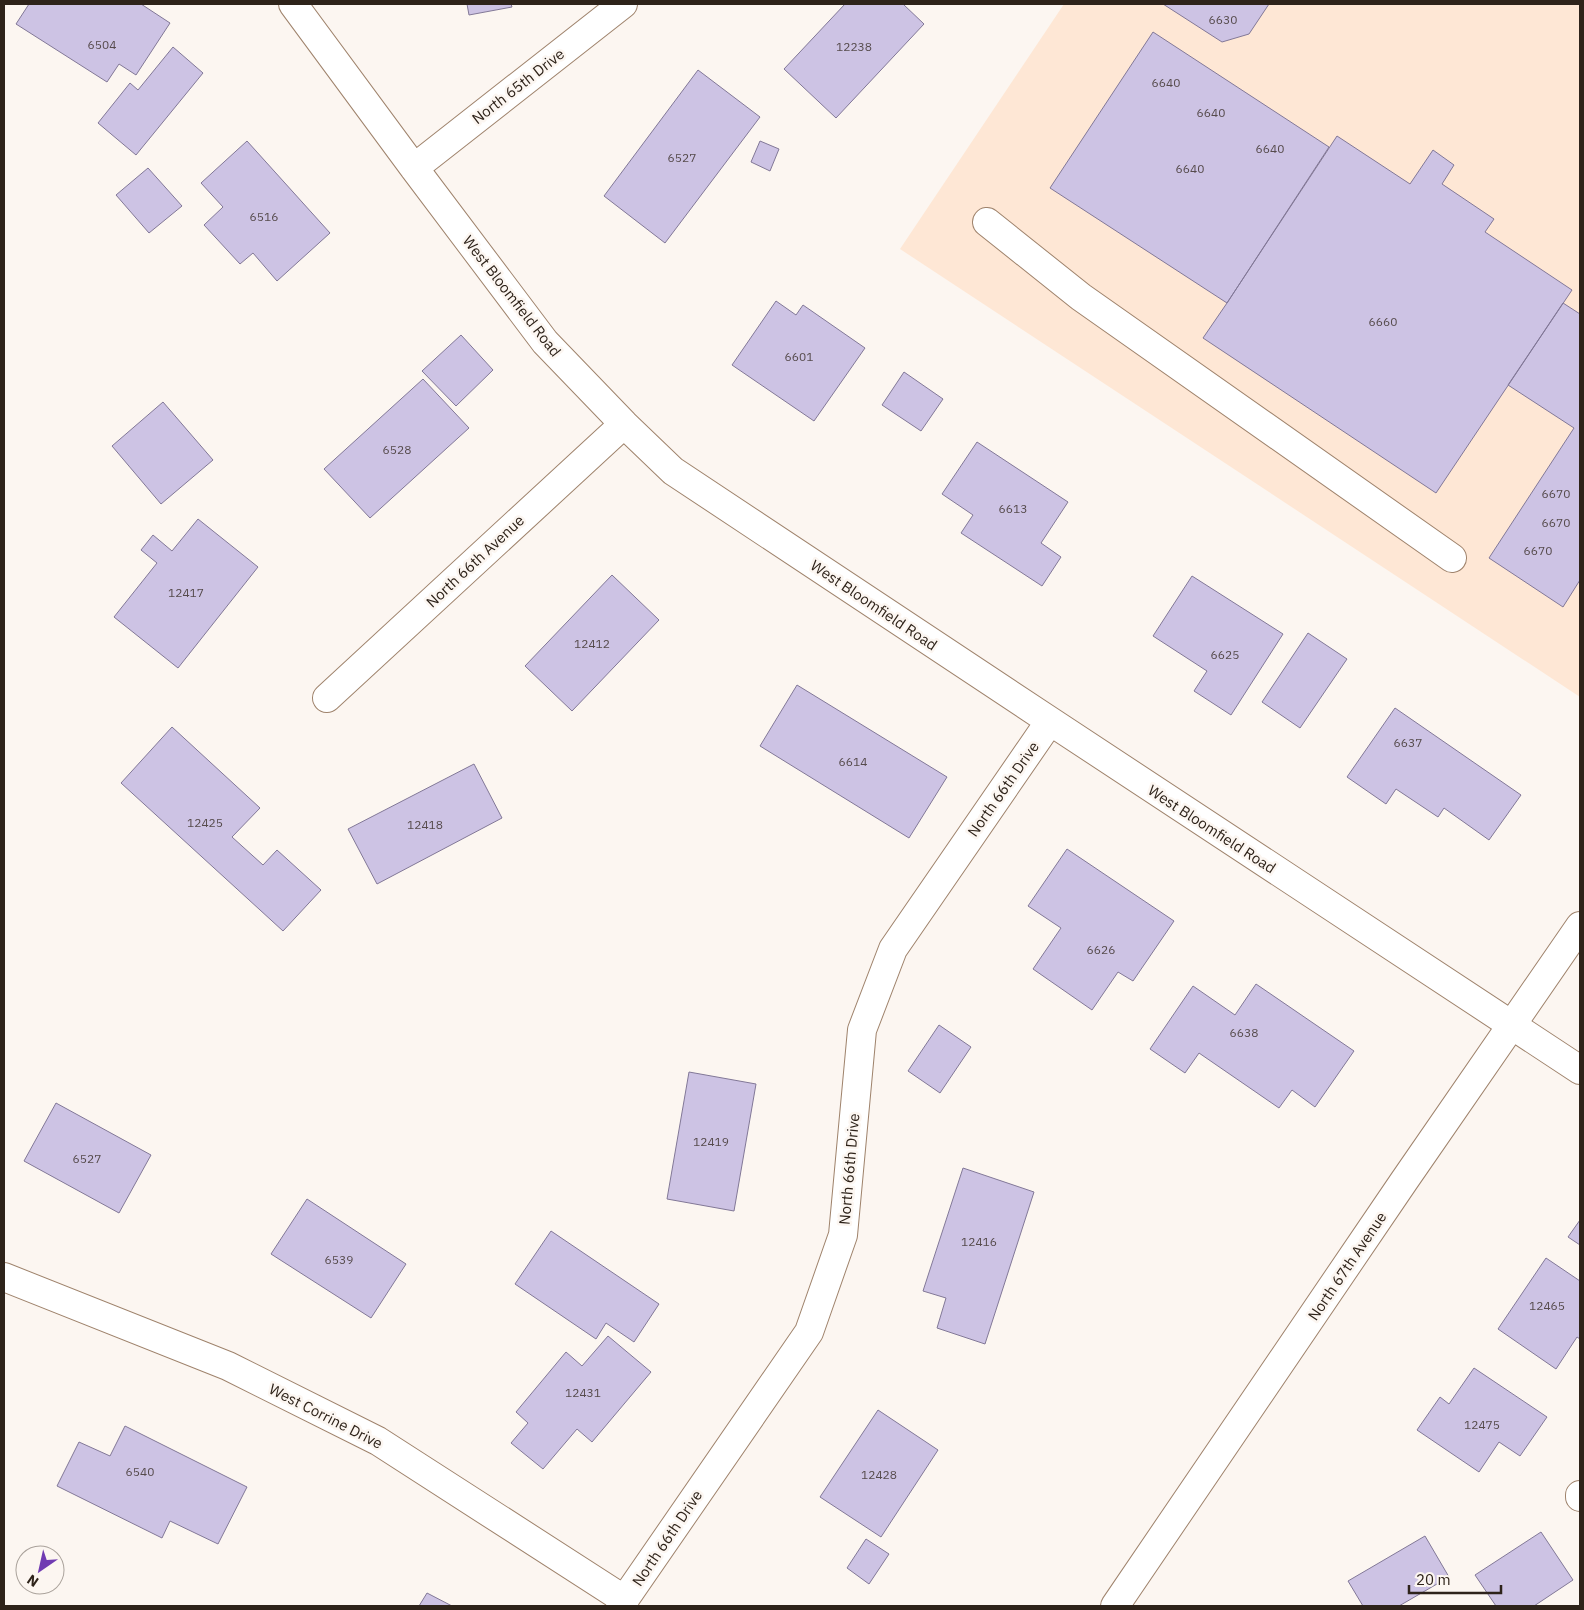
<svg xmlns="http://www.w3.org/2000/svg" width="1584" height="1610" font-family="'IBM Plex Sans',sans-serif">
  <rect width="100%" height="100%" fill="#fcf6f1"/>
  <path fill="#fee7d5" d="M1064 4H1580V697L900 249Z"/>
  <path fill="#cdc3e4" stroke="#827897" d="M29 4H141L170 23 136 75 119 64 107 82 16 24Z
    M467 4H511L512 7 469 15Z
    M845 4H903L924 24 836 118 784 69Z
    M1163 4H1269L1249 34 1222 42Z
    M1153 32 1329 147 1227 303 1050 188Z
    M173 47 203 73 136 155 98 123 130 83 138 90Z
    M698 70 760 117 665 243 604 196Z
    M1337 136 1410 184 1433 150 1454 165 1442 184 1494 219 1485 232 1572 290 1436 493 1203 338 1227 303Z
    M247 141 330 233 277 281 253 253 240 264 204 225 223 207 201 183Z
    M760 141 779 149 770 171 751 162Z
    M148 168 182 206 149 233 116 195Z
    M776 301 796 315 803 305 865 348 814 421 732 365Z
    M1563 303 1580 314V580L1563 607 1489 558 1574 428 1508 385Z
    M461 335 493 370 456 406 422 371Z
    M904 372 943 399 921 431 882 405Z
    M423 379 469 428 370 518 324 469Z
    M163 402 213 460 161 504 112 446Z
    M977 442 1068 502 1041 543 1061 557 1042 586 961 533 973 515 942 494Z
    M198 519 258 567 178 668 114 617 157 563 141 550 153 535 172 551Z
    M612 575 659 620 572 711 525 666Z
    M1192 576 1283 634 1231 715 1194 691 1207 671 1153 636Z
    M1308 633 1347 659 1300 728 1262 702Z
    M797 685 947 777 909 838 760 746Z
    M1395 708 1521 795 1489 840 1444 808 1438 817 1396 789 1386 804 1347 777Z
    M172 727 260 808 232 837 263 865 277 850 321 890 283 931 121 783Z
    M474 764 502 818 377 884 348 829Z
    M1067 849 1174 921 1133 981 1118 972 1092 1010 1033 969 1061 928 1028 906Z
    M1256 984 1354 1051 1315 1107 1292 1090 1279 1108 1199 1053 1185 1073 1150 1049 1193 986 1235 1015Z
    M939 1025 971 1047 940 1093 908 1071Z
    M689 1072 756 1084 734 1211 667 1199Z
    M56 1103 151 1155 119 1213 24 1161Z
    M963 1168 1034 1192 985 1344 937 1328 946 1298 923 1291Z
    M307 1199 406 1264 371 1318 271 1254Z
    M1580 1220V1245L1568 1237Z
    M551 1231 659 1304 634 1342 606 1323 596 1339 515 1284Z
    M1546 1258 1580 1281V1339L1577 1337 1556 1369 1498 1329Z
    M608 1336 651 1372 592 1442 577 1429 543 1469 511 1443 528 1423 516 1412 566 1352 582 1366Z
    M1474 1368 1547 1417 1520 1456 1499 1442 1479 1472 1417 1430 1440 1397 1449 1404Z
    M878 1410 938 1450 881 1537 820 1497Z
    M125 1426 247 1487 218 1544 170 1521 162 1538 57 1486 79 1442 110 1456Z
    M1541 1532 1573 1580 1534 1606H1496L1475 1575Z
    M1425 1536 1449 1577 1399 1606H1363L1348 1581Z
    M866 1539 889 1554 869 1584 847 1568Z
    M427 1593 452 1606H419Z"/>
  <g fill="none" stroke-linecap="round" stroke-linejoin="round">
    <g stroke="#9f836c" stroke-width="30">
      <path id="minor" d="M293 4 414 168 545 342 624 424 673 471 1050 721 1580 1070
        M414 168 623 4
        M987 222 1081 297 1452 558
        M327 698 624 424
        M4 1277 228 1366 378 1441 625 1600
        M1580 1495V1497
        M620 1606 809 1332 843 1235 862 1030 893 949 1050 721"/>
    </g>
    <g stroke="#9f836c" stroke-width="30">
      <path id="major" d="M1115 1606 1404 1181 1580 926"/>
    </g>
    <use href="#minor" stroke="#fff" stroke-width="28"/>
    <use href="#major" stroke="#fff" stroke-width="28"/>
  </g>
  <g text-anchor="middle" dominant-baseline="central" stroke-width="5" stroke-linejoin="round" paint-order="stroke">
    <g font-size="12" fill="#564b4c">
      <text x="1223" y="19">6630</text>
      <text x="102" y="44">6504</text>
      <text x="854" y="46">12238</text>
      <text x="1166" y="82">6640</text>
      <text x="1211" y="112">6640</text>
      <text x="1270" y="148">6640</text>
      <text x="682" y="157">6527</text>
      <text x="1190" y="168">6640</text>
      <text x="264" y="216">6516</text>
      <text x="1383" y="321">6660</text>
      <text x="799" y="356">6601</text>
      <text x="397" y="449">6528</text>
      <text x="1556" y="493">6670</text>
      <text x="1013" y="508">6613</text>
      <text x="1556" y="522">6670</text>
      <text x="1538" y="550">6670</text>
      <text x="186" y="592">12417</text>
      <text x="592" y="643">12412</text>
      <text x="1225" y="654">6625</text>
      <text x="1408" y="742">6637</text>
      <text x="853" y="761">6614</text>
      <text x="205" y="822">12425</text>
      <text x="425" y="824">12418</text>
      <text x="1101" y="949">6626</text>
      <text x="1244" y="1032">6638</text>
      <text x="711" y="1141">12419</text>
      <text x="87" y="1158">6527</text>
      <text x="979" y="1241">12416</text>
      <text x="339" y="1259">6539</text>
      <text x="1547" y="1305">12465</text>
      <text x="583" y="1392">12431</text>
      <text x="1482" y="1424">12475</text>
      <text x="140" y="1471">6540</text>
      <text x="879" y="1474">12428</text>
    </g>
    <g font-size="15" fill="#2e231a" stroke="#fcf6f1">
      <text transform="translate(518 86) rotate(-38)">North 65th Drive</text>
      <text transform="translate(512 296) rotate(52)">West Bloomfield Road</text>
      <text transform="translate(475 561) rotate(-43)">North 66th Avenue</text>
      <text transform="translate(874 605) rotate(34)">West Bloomfield Road</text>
      <text transform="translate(1003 789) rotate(-55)">North 66th Drive</text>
      <text transform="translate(1212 829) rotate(33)">West Bloomfield Road</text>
      <text transform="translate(849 1169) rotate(-85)">North 66th Drive</text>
      <text transform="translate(1347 1266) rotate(-56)">North 67th Avenue</text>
      <text transform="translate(326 1416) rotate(27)">West Corrine Drive</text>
      <text transform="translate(667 1538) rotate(-56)">North 66th Drive</text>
    </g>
  </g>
  <rect width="1584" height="1610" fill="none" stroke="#2e231a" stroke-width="10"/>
  <g transform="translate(40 1570) rotate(214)"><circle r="24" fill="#fcf6f1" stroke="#aaa29b"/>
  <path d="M0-4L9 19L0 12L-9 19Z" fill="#703bb2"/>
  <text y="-8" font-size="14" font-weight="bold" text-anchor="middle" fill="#2e231a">N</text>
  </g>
  <path d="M1409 1585v8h92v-8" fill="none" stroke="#2e231a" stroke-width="2.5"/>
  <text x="1416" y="1585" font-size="15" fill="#2e231a" stroke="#fcf6f1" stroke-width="4" paint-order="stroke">20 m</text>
</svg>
